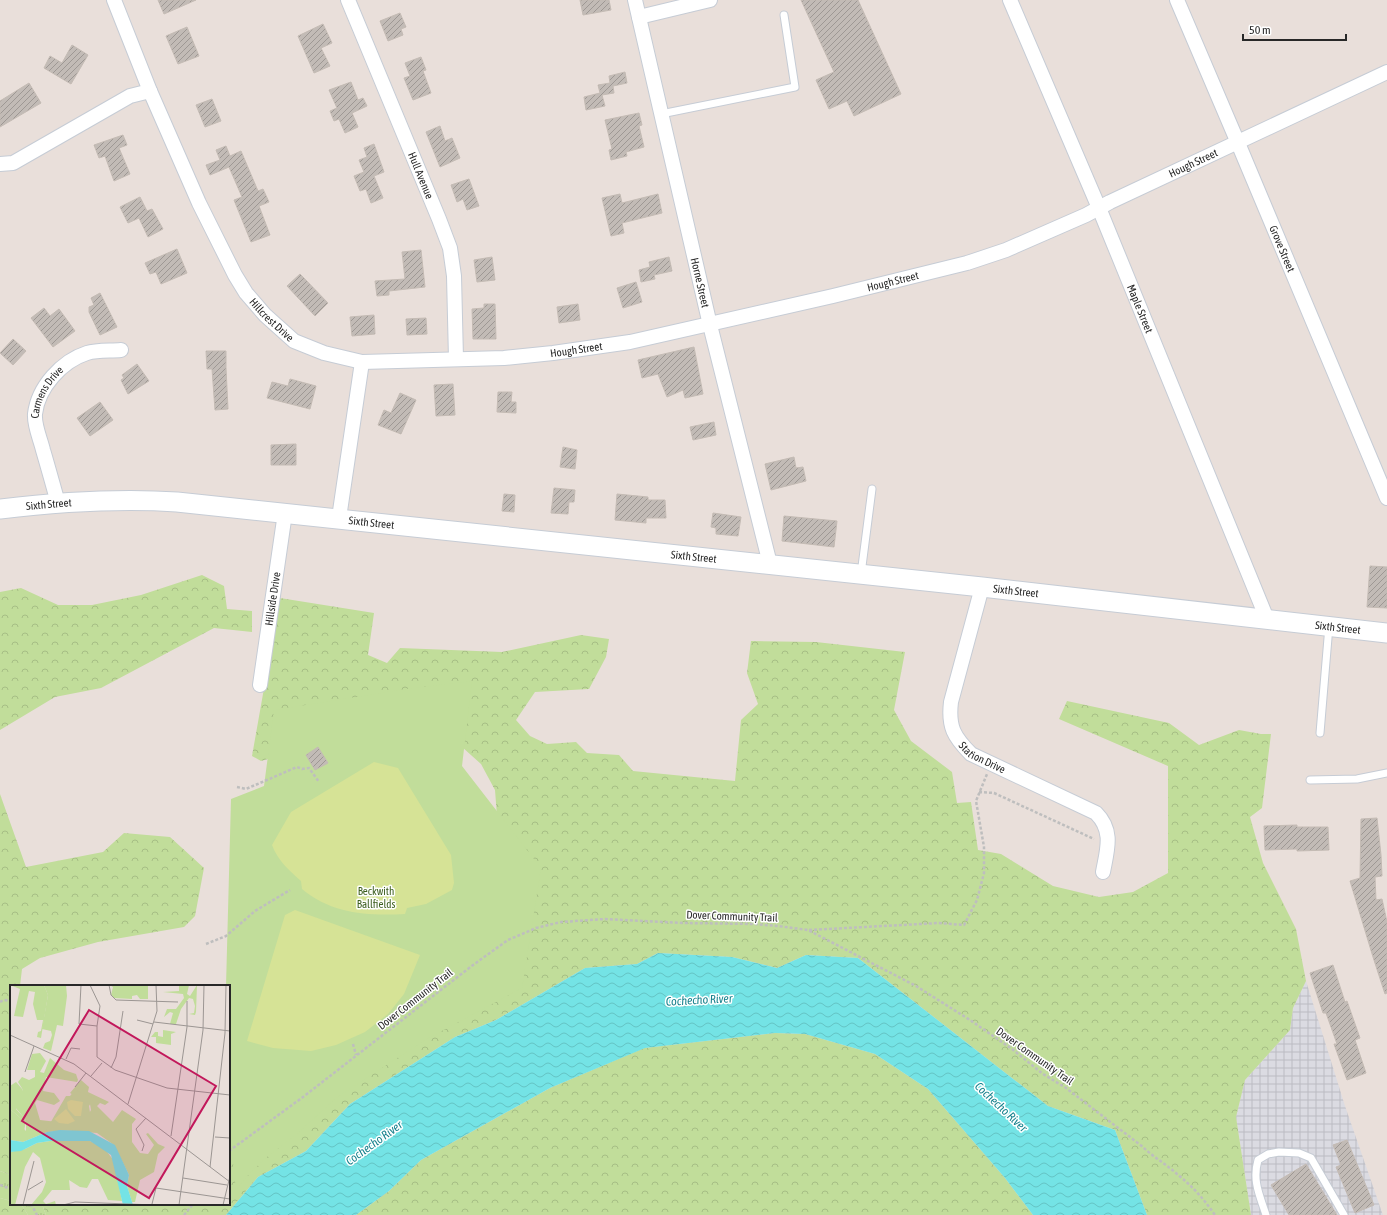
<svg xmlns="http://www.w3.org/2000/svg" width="1387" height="1215" font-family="'Asap Condensed',sans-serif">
  <defs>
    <pattern id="industrial-grid" width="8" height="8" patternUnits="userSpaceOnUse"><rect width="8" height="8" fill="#dbdbe2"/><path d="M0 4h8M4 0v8" fill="none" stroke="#bcbcc2"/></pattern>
    <pattern id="grass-tufts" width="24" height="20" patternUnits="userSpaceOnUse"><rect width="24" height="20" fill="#c1dd9a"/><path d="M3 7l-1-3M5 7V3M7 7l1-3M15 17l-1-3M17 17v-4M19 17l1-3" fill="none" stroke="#a6be85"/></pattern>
    <pattern id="forest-crowns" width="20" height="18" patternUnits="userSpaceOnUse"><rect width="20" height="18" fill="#c1dd9a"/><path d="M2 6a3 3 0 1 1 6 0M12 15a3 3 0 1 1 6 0" fill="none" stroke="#a6be85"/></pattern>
    <pattern id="water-waves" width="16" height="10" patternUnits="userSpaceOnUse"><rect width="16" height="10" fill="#74e3e5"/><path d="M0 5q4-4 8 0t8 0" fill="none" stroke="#64c3c4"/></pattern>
    <pattern id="building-hatch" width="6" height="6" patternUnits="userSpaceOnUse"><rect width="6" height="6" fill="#c2bbb6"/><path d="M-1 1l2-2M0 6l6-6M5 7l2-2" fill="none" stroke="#9e9894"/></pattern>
  </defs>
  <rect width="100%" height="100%" fill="#e9dfda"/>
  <path fill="url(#industrial-grid)" d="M1306 981 1345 1106 1383 1215H1251L1236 1117 1245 1080 1290 1030 1293 1008Z"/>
  <path fill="url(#grass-tufts)" d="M0 1171 11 1175V1201L0 1198Z
    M21 1204H42L46 1215H28Z"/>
  <path fill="url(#forest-crowns)" d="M202 575 224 586 227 609 252 611V632L214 628 101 688 55 697 0 730V592L21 588 58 605H92L141 595Z
    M280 598 374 613 368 655 387 663 400 648 502 652 581 635 609 639 606 657 589 689 535 692 516 720 530 736 547 744 576 742 587 753 619 755 633 771 735 781 741 720 758 704 747 673 751 641 816 642 905 652 894 710 911 741 952 772 957 803 971 802 978 850 1001 854 1053 886 1099 897 1133 892 1168 873V766L1059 719 1067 701 1169 723 1199 745 1239 730 1261 734H1271L1262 808 1250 817 1263 863 1296 929 1306 981 1293 1008 1290 1030 1245 1080 1236 1117 1251 1215H1147L1115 1130 1048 1106 858 958 806 955 777 968 732 957 658 953 637 964 585 968 496 1020 455 1037 350 1104 306 1151 258 1177 226 1215H46L42 1204H229V1074L507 947 495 790 481 764 462 747 300 750 261 761 252 756Z
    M0 794 26 867 103 852 124 833 170 837 204 868 195 916 184 927 98 942 40 958 22 969 20 986H11V1175L0 1171Z
    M775 1033 805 1034 875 1054 928 1089 1005 1178 1033 1215H356L389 1191 421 1160 550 1088 644 1048Z
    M0 1198 11 1201V1204H21L28 1215H0Z"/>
  <path fill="#c1dd9a" d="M472 681 462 766 541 868 522 988 425 1040 336 1098 296 1135 267 1157 249 1174 236 1190 229 1127V986H226L231 799 264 786 274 710 406 689Z"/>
  <path fill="#d6e396" d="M374 762 398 768 451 855 454 883 452 890 426 904 407 908 405 914C368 916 332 914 302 889L301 881C289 870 278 861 272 845L291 812Z
    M295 910 420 955 404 994 388 1014 365 1032 336 1045 311 1051 273 1048 247 1041 285 915Z"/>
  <path fill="url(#water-waves)" d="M658 953 732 957 777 968 806 955 858 958 1048 1106 1115 1130 1147 1215H1033L1005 1178 928 1089 875 1054 805 1034 775 1033 645 1048 550 1088 421 1160 389 1191 356 1215H226L258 1177 306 1151 350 1104 455 1037 496 1020 585 968 637 964Z"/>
  <path fill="url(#building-hatch)" stroke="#c4bbb4" d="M158 0H196L164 14Z
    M580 0H609L611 10 583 15Z
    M801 0H858L901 94 854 116 847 101 829 109 816 80 834 72Z
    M400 13 406 27 401 29 403 35 388 41 380 21Z
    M323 24 332 43 321 48 330 66 314 73 298 36Z
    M187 27 199 56 178 64 166 36Z
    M72 45 88 55 71 84 44 68 50 56 62 63Z
    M421 57 426 70 423 71 431 93 413 100 404 78 410 76 405 63Z
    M625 72 627 83 613 86 614 93 602 95 605 106 586 110 584 97 600 93 598 85 610 83 609 76Z
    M351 82 358 100 363 98 367 106 352 113 358 127 345 133 339 119 334 121 330 111 337 108 329 90Z
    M29 83 41 103 0 127V101Z
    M212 99 221 121 205 127 196 105Z
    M639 113 642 125 639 126 644 147 626 152 627 156 611 160 609 150 612 149 605 120Z
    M440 126 445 141 452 138 460 158 440 167 426 132Z
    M123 135 127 145 119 148 130 174 114 181 105 156 99 158 94 145Z
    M374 144 384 172 374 176 383 198 371 203 366 189 360 191 354 176 364 172 359 160 367 157 364 148Z
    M226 146 230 156 241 151 258 191 263 189 269 202 259 206 270 235 251 242 234 200 242 197 229 167 210 175 206 165 220 160 216 150Z
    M469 179 479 206 467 210 463 199 457 202 451 185Z
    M620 194 622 203 658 194 662 213 622 223 624 233 611 236 602 198Z
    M140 197 147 211 152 209 163 229 148 237 139 218 128 223 120 207Z
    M177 249 187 273 161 284 156 272 150 274 145 263Z
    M421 250 425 287 389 291V295L377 296 375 281 405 279 402 252Z
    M492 257 495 280 477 282 474 260Z
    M669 257 672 271 654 275 655 279 641 282 639 270 650 267 649 262Z
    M300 274 328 303 315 316 287 286Z
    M636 282 642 302 623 308 617 288Z
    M100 293 117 327 100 335 89 312V307L94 305 91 298Z
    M484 304H495L496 339H473L472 309 484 308Z
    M578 304 580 320 559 323 557 307Z
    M44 308 50 316 59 309 75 331 53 347 31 318Z
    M374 315 375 334 352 336 350 317Z
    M426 318 427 334 407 335 406 319Z
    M13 339 26 351 13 365 0 353Z
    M694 347 703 394 685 398 683 390 667 397 658 374 642 378 638 360Z
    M206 351H226V368L228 409 215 410 212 369H207Z
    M137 364 149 381 128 394 121 380 124 378 122 375Z
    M290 379 316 386 310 409 267 398 272 382 288 386Z
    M453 384 455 415 436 416 434 385Z
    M498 392H512L511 402H516V413L497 412Z
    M400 393 416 400 401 434 378 425 384 410 391 413Z
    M100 402 113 420 90 436 77 418Z
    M714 422 716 435 693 440 690 427Z
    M296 444V465H271V445Z
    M563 447 577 450 575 469 560 467Z
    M794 457 796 468 803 467 806 481 771 490 765 464Z
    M554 488 575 490 574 502H569L568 514 551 513Z
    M504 494 515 495 514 512 502 511Z
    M617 494 648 497V500H665L666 518H646V523L615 520Z
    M713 513 741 517 738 536 716 534V528L711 527Z
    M784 516 837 521 834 547 782 541Z
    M1370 566 1387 567V608L1367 607Z
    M318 747 328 763 315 770 306 755Z
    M1377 818 1381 855 1382 876 1375 877 1376 900 1382 899 1387 922V993L1385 994 1373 957 1350 881 1360 878 1361 819Z
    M1297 825V827H1328L1329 850 1297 851V849L1265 850 1264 826Z
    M1333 965 1345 1002 1347 1001 1360 1038 1355 1040 1366 1073 1347 1080 1334 1044H1337L1326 1013H1323L1310 973Z
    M1347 1140 1374 1205 1355 1213 1336 1167 1341 1165 1333 1145Z
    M1306 1164 1337 1215H1289L1271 1185Z"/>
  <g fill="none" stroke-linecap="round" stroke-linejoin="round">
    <g stroke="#c6ccd5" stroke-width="9">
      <path id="lane" d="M661 114 795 87 784 15
        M861 574 872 489
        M1320 733 1329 626
        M1310 780 1357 779 1387 773
        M1266 1215C1260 1196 1252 1181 1258 1160L1268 1154 1279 1152 1299 1153 1311 1158 1344 1215"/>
    </g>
    <g stroke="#c6ccd5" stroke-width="16">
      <g id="street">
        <path id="s1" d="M348 0 439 219 450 248 454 276 456 359"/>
        <path id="s2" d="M635 0 710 325 770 564"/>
        <path id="s3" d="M1010 0 1099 208 1267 619"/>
        <path id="s4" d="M1177 0 1238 143 1387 498"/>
        <path d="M639 17 710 0"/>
        <path id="s5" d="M150 91 199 203 235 275 246 293 265 315 294 341 324 353 362 362 504 358 553 353 630 342 833 296 967 263 1006 250 1086 215 1110 202 1387 72"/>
        <path d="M0 164 13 163 130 96 150 91 114 0"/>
        <path id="s6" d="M58 503C53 485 48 467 43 450 40 438 34 425 35 414 38 387 62 361 87 353 97 350 110 351 121 350"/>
        <path d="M339 518 362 362"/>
        <path id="s7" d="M982 587 951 702C948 727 954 737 971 754L1096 813C1114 831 1107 850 1103 872"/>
        <path id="s8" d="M260 685 285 513"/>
      </g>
    </g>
    <g stroke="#c6ccd5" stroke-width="21">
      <g id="secondary">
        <path id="s9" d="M0 509C59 502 117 498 177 502L982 587 1387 633"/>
      </g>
    </g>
    <path stroke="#bebebe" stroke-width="2.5" stroke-dasharray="3 2" stroke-linecap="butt" d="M237 787 246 789 297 767 302 769 309 768 319 782
      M979 792 994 793 1094 839
      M809 930 939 923 964 925 977 900 984 873V847L976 801 987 774
      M206 944 226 936 255 911 290 890
      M0 1002 4 1000 11 1001
      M353 1044 356 1055
      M229 1151 303 1097 473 965 508 940 536 928 561 922 605 919 684 923 754 924 778 926 808 930 916 986 970 1020 1012 1049 1043 1074 1066 1088 1143 1147C1153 1157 1166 1164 1177 1174 1192 1186 1204 1199 1215 1215
      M0 1185 11 1189
      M31 1204 37 1215
      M184 1215 193 1204"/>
    <use href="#lane" stroke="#fff" stroke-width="7"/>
    <use href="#street" stroke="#fff" stroke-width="14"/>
    <use href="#secondary" stroke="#fff" stroke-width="19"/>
  </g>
  <g text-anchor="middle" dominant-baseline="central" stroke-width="3" stroke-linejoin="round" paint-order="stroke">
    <g font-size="11" fill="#282828" stroke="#fff">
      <text stroke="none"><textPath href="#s5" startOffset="1226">Hough Street</textPath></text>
      <text stroke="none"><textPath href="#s1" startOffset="190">Hull Avenue</textPath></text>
      <text stroke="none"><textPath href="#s4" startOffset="270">Grove Street</textPath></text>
      <text stroke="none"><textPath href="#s2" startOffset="290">Horne Street</textPath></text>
      <text stroke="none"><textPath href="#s5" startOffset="902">Hough Street</textPath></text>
      <text stroke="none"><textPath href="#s3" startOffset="335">Maple Street</textPath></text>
      <text stroke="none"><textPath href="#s5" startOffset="261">Hillcrest Drive</textPath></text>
      <text stroke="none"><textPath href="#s5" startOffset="578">Hough Street</textPath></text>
      <text stroke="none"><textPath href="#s6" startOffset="117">Carmens Drive</textPath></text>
      <text stroke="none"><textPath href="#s9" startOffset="49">Sixth Street</textPath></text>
      <text stroke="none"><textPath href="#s9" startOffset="373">Sixth Street</textPath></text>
      <text stroke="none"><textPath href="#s9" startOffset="697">Sixth Street</textPath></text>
      <text stroke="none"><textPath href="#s9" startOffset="1021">Sixth Street</textPath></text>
      <text stroke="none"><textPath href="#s8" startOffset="87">Hillside Drive</textPath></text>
      <text stroke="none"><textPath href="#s9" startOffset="1345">Sixth Street</textPath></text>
      <text stroke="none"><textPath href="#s7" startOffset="189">Station Drive</textPath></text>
      <text transform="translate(732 916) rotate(2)">Dover Community Trail</text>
      <text transform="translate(415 999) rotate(-38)">Dover Community Trail</text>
      <text transform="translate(1035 1056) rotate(35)">Dover Community Trail</text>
    </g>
    <g font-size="11" fill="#3c5e1e" stroke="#fff">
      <text x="376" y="891">Beckwith<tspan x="376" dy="13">Ballfields</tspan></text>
    </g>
    <g font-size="12" font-style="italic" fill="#17828d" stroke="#fff">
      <text transform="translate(699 1000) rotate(-3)">Cochecho River</text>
      <text transform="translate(1001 1107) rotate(43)">Cochecho River</text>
      <text transform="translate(374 1143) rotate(-36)">Cochecho River</text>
    </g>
  </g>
  <g transform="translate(10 985)">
    <rect width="220" height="220" fill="#e9dfda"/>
    <path d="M34 0H56L57 11 53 41 47 40 41 66 33 63 35 58 40 56 42 50 41 46 32 44 38 10ZM6 97 13 105 6 117V124L16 135 14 147V136L0 124V101Z" fill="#c1dd9a"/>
    <path d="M0 0H34L38 10 31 53 27 52 28 47 31 46 33 35H27L23 19 25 7 19 6 13 32 4 31 10 4ZM100 0H138V14H130L127 10 122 11V14L104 13 101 10 103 2ZM169 0H179L177 9 180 11 187 0 186 27 185 30 179 29 184 28 185 21 183 14 179 13 171 24 166 39H160L163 28 160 27 154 32 157 24H166L174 13 173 9 153 7 169 6ZM153 45 166 47 161 49V60L146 58V52H141L145 47H148V51L153 52ZM30 68 36 76 30 87 34 88 40 73 54 85 66 89 68 95 67 97 36 92 33 106 44 108 50 116 44 120 27 115 25 118 30 135 73 140 81 125 80 119 60 108 71 95 79 102 78 107 99 117 95 120 90 118 87 121 103 137 112 125 126 134 122 139V157L130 168 138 169 144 160 136 149 138 148 148 159 155 162 148 169 144 187 130 195 125 217H122L117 201 119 190 104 160 87 148 50 145 37 147 13 157 0 155V124L14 136V144L16 146V135L4 121 8 110 13 105 8 97 12 92 19 95 25 92V85H17L22 69ZM53 154 80 156 95 164 104 176 112 216 98 215 88 194H82L77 203 70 202 59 195 60 205H42L33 216 36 219 45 216 46 220H21L32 207 36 197 30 173 23 167 15 182 5 220H0V167L15 164 27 158Z" fill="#c1dd9a"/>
    <path d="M65 105 84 113 79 121 81 134 72 144 35 147 56 111H60Z" fill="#c1dd9a"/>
    <path d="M61 115 73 117 71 131H65L58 124 57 117ZM56 124 65 136 58 139 49 138 44 134Z" fill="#d6e396"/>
    <path d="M50 145 79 146 105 160 119 190 117 201 123 220H113L101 170 80 156H40L27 158 11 166 0 167V155L13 157 37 147Z" fill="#74e3e5"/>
    <path fill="none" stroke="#9c9693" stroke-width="1" d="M71 0 69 39 87 41 90 21 80 0M99 0 101 10 106 15 168 17M127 35 143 39M144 37 220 46M87 41V72L105 85 157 103 220 110M0 50 64 79 220 197M56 74 61 63 70 64M101 83 106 72 113 26M15 87 24 61M81 91 92 78M65 102 76 88M118 119 147 26 146 0M161 151 177 42V16M205 152 220 153M132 166 134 160 126 144 136 133M200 182 215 48 216 0M173 193 217 200M18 205 33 196M142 219 146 203 220 214M13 220 24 176M53 220 65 217 145 220M169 220 193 45 194 0M213 220 220 191"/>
    <path fill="#c2185b" fill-opacity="0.15" stroke="#c2185b" stroke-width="2" d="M79 25 206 101 139 213 12 136Z"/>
    <rect width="220" height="220" fill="none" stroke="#282828" stroke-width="2"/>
  </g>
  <path d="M1243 34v6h103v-6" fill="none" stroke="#282828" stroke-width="2"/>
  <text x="1249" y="34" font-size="12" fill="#282828" stroke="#ffffff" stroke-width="3" paint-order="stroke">50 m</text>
</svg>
